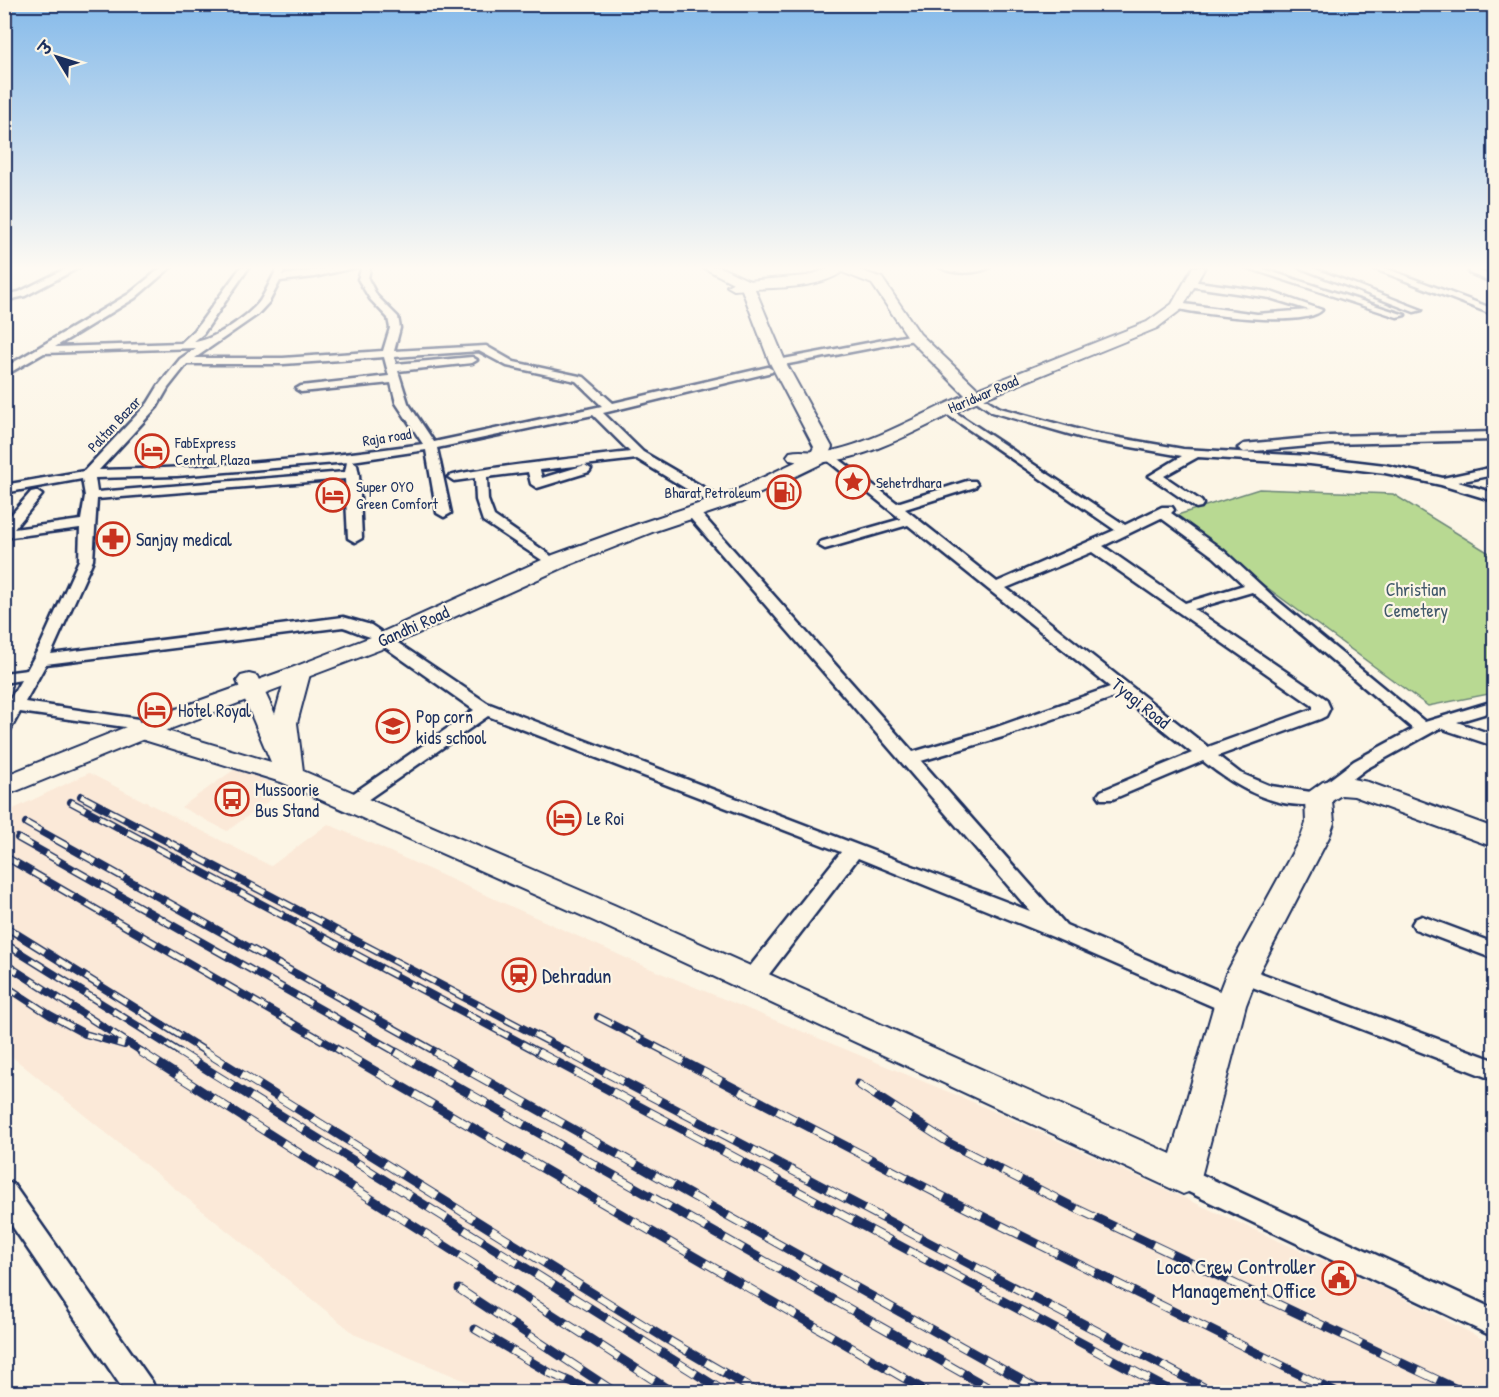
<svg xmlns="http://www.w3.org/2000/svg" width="1499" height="1397" font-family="'Patrick Hand','Playpen Sans Deva',sans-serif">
  <rect width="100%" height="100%" fill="#fcf5e5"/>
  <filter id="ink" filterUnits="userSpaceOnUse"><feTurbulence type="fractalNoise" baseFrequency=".0167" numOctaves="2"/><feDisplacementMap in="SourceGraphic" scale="12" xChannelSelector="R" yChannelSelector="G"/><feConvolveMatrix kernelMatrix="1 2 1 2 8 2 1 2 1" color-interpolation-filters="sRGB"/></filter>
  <g filter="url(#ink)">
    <path fill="#fbe9d8" d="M238 767 284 790 227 831 181 807Z
      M89 773 271 866 328 824 644 966 973 1102 1396 1294 1494 1345V1392H492L356 1335 5 1051V813Z"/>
    <path fill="#b8d992" stroke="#6a8478" stroke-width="1.5" d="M1259 489 1393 494 1494 556V693L1428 706 1171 517Z"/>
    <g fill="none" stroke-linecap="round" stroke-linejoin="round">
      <g stroke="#1b2f5e" stroke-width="5">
        <path id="street" d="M69 267H80L25 296 4 301V295L19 292Z
          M162 267H171L135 298 55 347 181 343 195 330 241 267H249L203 334 193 342C211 342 249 316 260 301 267 290 272 278 278 267H286L282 275 339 267H357L314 277 280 281 269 302 257 315 195 358H283L383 351 390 328 388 318 370 299 358 279 362 267H370L368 279 377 296 398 317 400 328 394 351 486 346 514 362 584 377 613 403 768 367 773 370 772 372 603 413 643 452 713 493 714 496 713 499H703L637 459 540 470 542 478 585 465 591 469 589 472 537 488 531 484 528 472 487 477 488 500 494 516 550 555 552 558 545 562 483 521 476 500 475 478 454 481 448 477C456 470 606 455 630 452L593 415 437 448 451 513 444 517 437 513 426 450 352 461 357 465 359 475 362 538 355 542 348 538 345 479 97 499 93 560 51 654 343 617 371 625 380 631 381 636 389 637 487 703 1030 911 685 512 687 509H697L913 752 994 728 1110 687 908 525 825 549 818 545 820 542 901 519 827 460 825 457 831 453 897 503 967 481H975L977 484 975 487 905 509 997 582 1115 530 942 411V407L946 406 1125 525 1162 507H1172L1174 510 1171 513 1224 551 1278 601 1425 722 1494 701V711L1457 722 1494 735V746L1440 728 1366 769 1337 791H1325L1322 787 1325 783 1354 761 1413 729 1252 592 1194 609 1326 699 1330 708 1326 716 1320 719 1218 756 1240 773 1271 786 1324 794 1327 798 1324 802C1282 814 1235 787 1203 761L1113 799H1101L1098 795 1101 791 1192 753 1120 695 1006 736 921 761 1066 925 1238 999 1241 1005 1238 1011 1230 1014 1053 937 858 858 760 986 752 988 744 986 741 980 744 974 841 852 488 716 357 807 351 809 345 807 342 803 345 799 474 710 379 643 378 638C367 638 354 630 343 627L46 664 25 702 132 718 138 719 140 723 138 727 132 728 20 712 10 730 4 731V710L21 680 4 683V673L27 670 41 644 79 560 80 528 4 538V523L31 492 36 491 42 495 14 529 81 520 85 496 82 479 4 493V485L84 471 148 403 159 385 180 359 196 348 44 353 4 376V368L129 294ZM479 351 507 366 576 381 602 406 434 442 408 403 398 371 472 363 477 360 472 357 396 364 394 357ZM384 357 389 376 301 386 296 389 301 392 391 383 396 403 423 444C316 459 207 468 99 470L157 407 168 388 187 364H283ZM347 462 345 472 97 492 95 478 177 476 349 462ZM1161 518 1214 557 1244 585 1185 603 1103 546ZM1092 552 1313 706V709L1208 747 1006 588Z
          M940 267H990C978 274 951 275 940 267Z
          M1245 267H1257L1405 315 1397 317Z
          M1298 267H1310L1422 310 1414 312Z
          M1370 267H1382L1494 309V315Z
          M1469 269H1475L1494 277V283L1469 273Z
          M1191 281 1271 292 1322 310C1304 329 1200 314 1174 308V304L1177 303 1257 314 1309 310 1270 298 1188 286 1186 284Z
          M915 334 920 337 919 339 778 366 773 363 778 360Z
          M976 393 1000 408 1091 433 1183 449 1310 456 1385 465 1443 478 1494 467V475L1458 482 1494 493V501L1441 485 1385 473 1310 464 1198 457 1164 476 1201 501 1203 504 1201 507 1196 508 1149 476 1182 456 1086 439 992 412 972 398 970 396Z
          M1494 432V440L1330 444 1244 452 1238 448 1244 444 1330 436Z
          M1422 916 1494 943V959L1415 929 1412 924 1415 919Z
          M1242 966 1494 1060V1080L1234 980 1231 974 1234 968Z
          M1183 1166 1494 1309V1337L1174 1185 1170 1177 1174 1169Z
          M4 1181 13 1184 152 1382 156 1392H125L4 1214Z"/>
      </g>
      <g stroke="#1b2f5e" stroke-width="4">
        <path id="secondary" d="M833 267H851L882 278 920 334 978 389 1147 322 1172 304 1193 267H1205L1182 309 1157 328C1099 352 1041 375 983 399 928 422 851 475 790 460L787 456 790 452C803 449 818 454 832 451 879 440 921 414 965 395L910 340 872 284 842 272C816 291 765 287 734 290L727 286 734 282 807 276Z
          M298 667 306 669 310 674 297 723 303 771 614 905 1171 1154 1214 1005 1226 974 1301 837 1306 823 1305 798 1309 792 1323 782 1342 777 1368 782 1494 828V847L1354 796 1341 795 1332 801 1334 823 1329 837 1258 974 1246 1005 1201 1177 1196 1189 1183 1194 594 921 281 782 131 736 128 731 131 726 140 723 271 762 237 681 241 676 249 674 257 676 275 714 286 674 290 669Z"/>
      </g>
      <g stroke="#1b2f5e" stroke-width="4">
        <path id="primary" d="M702 267H720L752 282 786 363 832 447 825 462 742 502 655 531 569 565 392 645 149 737 4 796V776L131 725 289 669 376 635 553 555 641 523 728 494 810 455 814 447 770 363 741 287Z"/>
      </g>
      <use href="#street" fill="#fcf5e5" fill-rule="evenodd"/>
      <use href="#secondary" fill="#fcf5e5" fill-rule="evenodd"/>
      <use href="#primary" fill="#fcf5e5" fill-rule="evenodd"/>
      <g stroke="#1b2f5e" stroke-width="8">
        <path id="rail-far1" d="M81 796 570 1053
          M71 802 540 1053
          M26 823 438 1053
          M18 838 398 1053
          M4 856 344 1053
          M4 926 208 1053
          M4 943 181 1053
          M4 963 144 1053
          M4 985 50 1015 85 1034 124 1045
          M598 1017 668 1053"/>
      </g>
      <g stroke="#1b2f5e" stroke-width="9">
        <path id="rail" d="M141 1052C318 1166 496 1277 672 1392
          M179 1052 725 1392
          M206 1052 663 1337 757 1392
          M342 1052 928 1392
          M396 1052 996 1392
          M435 1052 1043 1392
          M538 1052 1173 1392
          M567 1052 1213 1392
          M665 1052 936 1193 1335 1392
          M858 1084 949 1143 1071 1206 1463 1392
          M459 1289 615 1392
          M475 1329 550 1373 594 1392"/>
      </g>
      <use href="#rail-far1" stroke="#fcf5e5" stroke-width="5" stroke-dasharray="16" stroke-linecap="butt"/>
      <use href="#rail" stroke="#fcf5e5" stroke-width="7" stroke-dasharray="21" stroke-linecap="butt"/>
    </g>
  </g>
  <linearGradient id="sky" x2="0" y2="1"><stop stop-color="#85baea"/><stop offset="0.58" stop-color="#fefaf3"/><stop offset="1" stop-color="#fefaf3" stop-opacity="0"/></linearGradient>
  <rect width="1499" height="462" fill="url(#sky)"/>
  <defs>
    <g id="hotel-ring" transform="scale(1.725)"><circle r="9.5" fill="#fcf5e5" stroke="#c8321e" stroke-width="1.5"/><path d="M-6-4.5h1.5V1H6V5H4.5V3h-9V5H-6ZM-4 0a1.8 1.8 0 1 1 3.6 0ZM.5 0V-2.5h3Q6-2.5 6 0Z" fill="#c8321e"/></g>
    <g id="sight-ring" transform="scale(1.725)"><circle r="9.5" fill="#fcf5e5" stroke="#c8321e" stroke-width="1.5"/><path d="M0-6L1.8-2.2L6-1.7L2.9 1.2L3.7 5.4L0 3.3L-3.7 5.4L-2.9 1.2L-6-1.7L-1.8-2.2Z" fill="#c8321e"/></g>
    <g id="fuel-ring" transform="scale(1.725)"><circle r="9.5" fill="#fcf5e5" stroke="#c8321e" stroke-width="1.5"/><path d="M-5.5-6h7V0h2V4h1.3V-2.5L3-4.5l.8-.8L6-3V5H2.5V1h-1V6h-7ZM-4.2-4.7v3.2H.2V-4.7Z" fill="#c8321e"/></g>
    <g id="pharmacy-ring" transform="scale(1.725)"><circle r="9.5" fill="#fcf5e5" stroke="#c8321e" stroke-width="1.5"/><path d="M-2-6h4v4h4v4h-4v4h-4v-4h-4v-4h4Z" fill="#c8321e"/></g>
    <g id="school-ring" transform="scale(1.725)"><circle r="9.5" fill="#fcf5e5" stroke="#c8321e" stroke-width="1.5"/><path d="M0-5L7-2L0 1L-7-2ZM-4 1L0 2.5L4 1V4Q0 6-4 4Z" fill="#c8321e"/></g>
    <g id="bus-ring" transform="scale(1.725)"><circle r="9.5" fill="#fcf5e5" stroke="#c8321e" stroke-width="1.5"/><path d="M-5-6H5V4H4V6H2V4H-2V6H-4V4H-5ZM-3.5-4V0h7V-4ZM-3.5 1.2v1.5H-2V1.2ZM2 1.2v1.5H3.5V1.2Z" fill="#c8321e"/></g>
    <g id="station-ring" transform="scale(1.725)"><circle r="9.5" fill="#fcf5e5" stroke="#c8321e" stroke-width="1.5"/><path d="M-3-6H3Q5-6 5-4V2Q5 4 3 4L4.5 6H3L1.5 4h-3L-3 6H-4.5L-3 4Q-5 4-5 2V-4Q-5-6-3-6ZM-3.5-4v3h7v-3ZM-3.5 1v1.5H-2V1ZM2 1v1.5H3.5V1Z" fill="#c8321e"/></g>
    <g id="civic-ring" transform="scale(1.725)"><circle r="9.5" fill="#fcf5e5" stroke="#c8321e" stroke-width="1.5"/><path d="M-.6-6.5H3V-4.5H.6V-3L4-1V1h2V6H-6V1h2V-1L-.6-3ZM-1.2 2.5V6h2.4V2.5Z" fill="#c8321e"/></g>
  </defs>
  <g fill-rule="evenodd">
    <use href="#hotel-ring" x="152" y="451"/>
    <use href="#sight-ring" x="853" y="482"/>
    <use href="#fuel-ring" x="784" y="492"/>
    <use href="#hotel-ring" x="333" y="495"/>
    <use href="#pharmacy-ring" x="113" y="539"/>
    <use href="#hotel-ring" x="155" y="710"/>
    <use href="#school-ring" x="393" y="726"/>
    <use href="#bus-ring" x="232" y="799"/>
    <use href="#hotel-ring" x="564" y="818"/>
    <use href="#station-ring" x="519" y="975"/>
    <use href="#civic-ring" x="1339" y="1278"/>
  </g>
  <g text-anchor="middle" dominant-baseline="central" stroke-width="4.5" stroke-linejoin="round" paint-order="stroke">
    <g font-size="15" fill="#1b2f5e" stroke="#fcf5e5">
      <text transform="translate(983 394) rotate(-23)">Haridwar Road</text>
      <text transform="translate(114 424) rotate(-47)">Paltan Bazar</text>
      <text transform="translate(387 437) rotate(-9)">Raja road</text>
    </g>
    <g font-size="15" fill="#1b2f5e" stroke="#fcf5e5" text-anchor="start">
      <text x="175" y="442">FabExpress<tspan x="175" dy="17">Central Plaza</tspan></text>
      <text x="876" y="482">Sehetrdhara</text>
      <text x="356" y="486">Super OYO<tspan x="356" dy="17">Green Comfort</tspan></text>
      <text x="761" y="492" text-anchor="end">Bharat Petroleum</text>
    </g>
    <g font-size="18" fill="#1b2f5e" stroke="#fcf5e5" text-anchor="start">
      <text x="136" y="539">Sanjay medical</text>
      <text x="178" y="710">Hotel Royal</text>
      <text x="416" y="716">Pop corn<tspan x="416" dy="21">kids school</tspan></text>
      <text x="255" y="789">Mussoorie<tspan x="255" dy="21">Bus Stand</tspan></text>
      <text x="587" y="818">Le Roi</text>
    </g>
    <g font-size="18" fill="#425a6b" stroke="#fcf5e5">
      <text x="1416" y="589">Christian<tspan x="1416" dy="21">Cemetery</tspan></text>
    </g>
    <g font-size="18" fill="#1b2f5e" stroke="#fcf5e5">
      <text transform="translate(413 626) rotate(-24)">Gandhi Road</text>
      <text transform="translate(1141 703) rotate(39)">Tyagi Road</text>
    </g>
    <g font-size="21" fill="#1b2f5e" stroke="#fcf5e5" text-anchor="start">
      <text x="542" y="975">Dehradun</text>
      <text x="1316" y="1266" text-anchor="end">Loco Crew Controller<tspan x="1316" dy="24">Management Office</tspan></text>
    </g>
  </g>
  <rect width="1499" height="1397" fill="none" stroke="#fcf5e5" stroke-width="24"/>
  <rect x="12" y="12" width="1475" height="1373" fill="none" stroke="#1b2f5e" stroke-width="2" filter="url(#ink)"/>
  <g transform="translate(57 57) rotate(308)" stroke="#fcf5e5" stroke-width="4.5" paint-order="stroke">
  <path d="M0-4.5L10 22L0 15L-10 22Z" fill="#1b2f5e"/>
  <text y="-9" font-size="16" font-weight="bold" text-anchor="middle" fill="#1b2f5e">उ</text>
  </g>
</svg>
